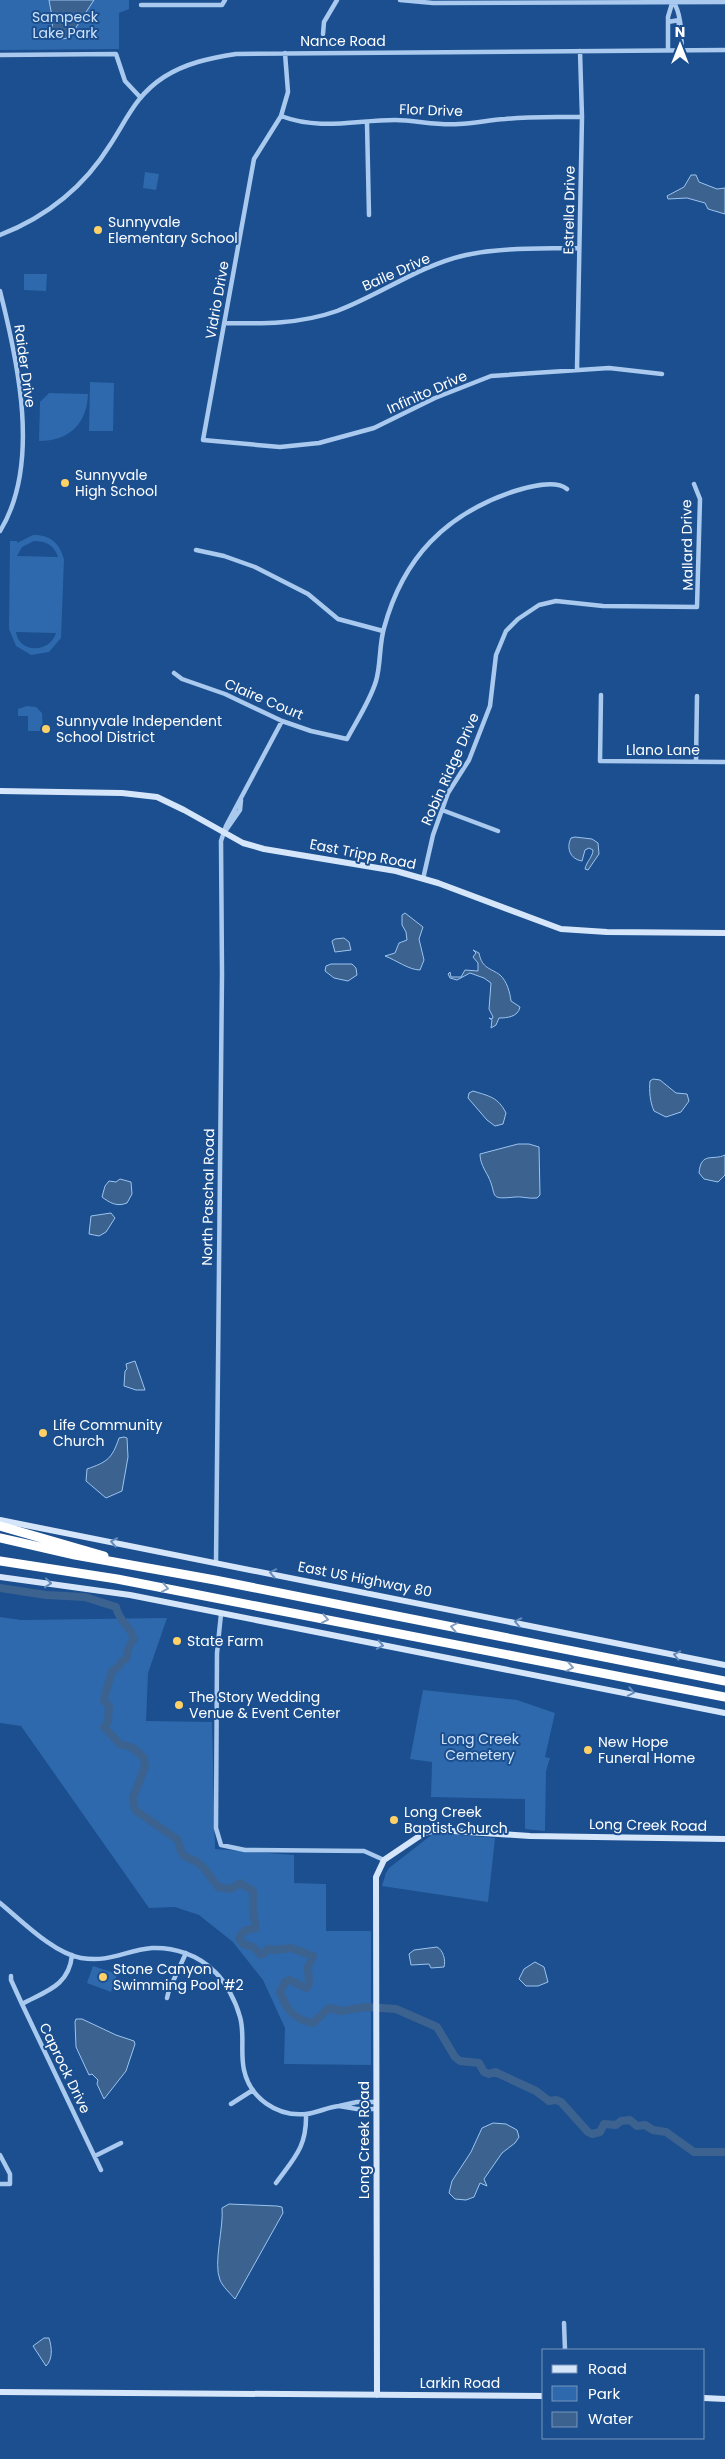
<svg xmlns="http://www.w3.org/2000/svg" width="725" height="2459" font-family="Poppins,sans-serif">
  <rect width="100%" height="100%" fill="#1b4f8f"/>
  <path fill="#2e69ad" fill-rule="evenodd" d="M0 0H129V9L119 13V49L0 50Z
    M145 172 159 174 156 190 143 188Z
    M24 274H47L46 291 24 290Z
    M90 382 114 383 113 431H89Z
    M49 393 88 394C87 424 69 441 39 441L40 402Z
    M33 535C50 535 59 542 64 559L61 638 49 652 31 655 16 646 9 629 10 541H17V543ZM34 541C46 541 54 545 58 557L17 556 22 547ZM16 632 56 633C50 653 19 654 16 632Z
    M27 706 36 707 42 713 43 731H28V716H18V709Z
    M0 1617 21 1620 167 1618 148 1673 146 1721 212 1722 215 1849 294 1855V1883L326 1884V1931H371V2065L284 2064 285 2028 263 1980 233 1942 199 1915 175 1907 149 1908 21 1726 0 1723Z
    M423 1690 517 1700 555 1713 545 1757 550 1758 546 1771 545 1831 525 1829V1799L431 1797 432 1762 410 1759Z
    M434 1833 495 1838 488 1902 382 1886 386 1873 389 1868Z
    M93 1966 117 1974 111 1992 87 1983Z"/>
  <path fill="#3c6290" stroke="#9cc4f0" d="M49 0H94L69 38 61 39 50 35 53 22Z
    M691 175H696L699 182 717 189 725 188V214L708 209 705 203 687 198 668 199 667 196 684 187Z
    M575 837 592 839 598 843 599 854 588 870 585 869C586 862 593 857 593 850L589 848 585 850 582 861C570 859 566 848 571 838Z
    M405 913 423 927 419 939 424 960 420 970C409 970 396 960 385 956L395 953 399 943 407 940 406 932 402 925V915Z
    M344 938 349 942 351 950 335 952 332 941 335 939Z
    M473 950 479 953C482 969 491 968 500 975 507 981 510 993 511 1001L520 1007C518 1017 507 1018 499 1018L496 1025 491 1028 492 1020 489 1018 492 1019 493 1017 489 1009 491 983 484 978 470 973 457 980 450 978 448 974 450 972 451 977H461L465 970 478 971V963L473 957 476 953Z
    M331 964H352L356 968 357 975 348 981 334 978 325 971 326 966Z
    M653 1079 660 1080 676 1093 687 1094 689 1101 681 1112 666 1117 654 1111C650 1102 649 1091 650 1081Z
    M473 1091C489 1096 498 1097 506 1113L503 1124 495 1126 487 1120 468 1098 469 1093Z
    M518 1144H529L539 1147 540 1195 537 1198C528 1199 521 1196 515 1197 487 1200 498 1196 488 1176 484 1169 480 1162 480 1154Z
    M725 1155V1175L718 1182 704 1179 699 1173C701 1151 713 1161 725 1155Z
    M120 1179 131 1182 132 1194 127 1203C117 1207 110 1203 102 1197L105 1186 109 1181 116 1182Z
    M111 1213 115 1218 106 1232 99 1236 89 1234 91 1216Z
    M135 1361 145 1390H136L124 1386 125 1371 127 1369 126 1364Z
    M124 1437 127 1438 128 1457 122 1491 106 1498 86 1481 87 1469C107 1462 112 1459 119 1438Z
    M437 1947C443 1950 446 1960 444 1967L431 1968 429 1964 411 1965 409 1954 414 1950Z
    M535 1962 544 1967 548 1982 538 1986H526L519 1979 524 1969Z
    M82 2019 116 2035 134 2041 135 2044 126 2071 104 2099 97 2084 98 2080 92 2074 89 2075 76 2047 75 2022 76 2019Z
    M493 2123 506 2124 517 2130 519 2137 515 2143 502 2153 484 2179 487 2186 480 2183 474 2197 466 2200 455 2199 449 2193 452 2181 471 2152 482 2128Z
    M229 2204 277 2206 282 2207 283 2213 235 2299C230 2293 223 2287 220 2280 213 2263 224 2227 222 2208Z
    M44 2338H49C52 2348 53 2359 46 2366L33 2346Z"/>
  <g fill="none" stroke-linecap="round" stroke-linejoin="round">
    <path stroke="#3c6290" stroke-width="8" d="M0 1588 46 1595 85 1597 116 1607C119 1622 132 1628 134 1639L129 1647 126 1659 122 1661 119 1666 112 1671C110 1681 105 1691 104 1701L109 1706 108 1722 104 1727 120 1744 133 1748 144 1758 145 1767 133 1798 135 1810 178 1840C183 1864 188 1854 201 1865 206 1870 213 1880 218 1887L231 1889 240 1883 253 1891V1913L256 1928 244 1931 239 1938 243 1944 253 1947 261 1955 269 1949 276 1950 291 1948 313 1956 308 1967 309 1984 306 1988 290 1980 285 1982 280 1992C287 2010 293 2019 313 2023L329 2008 341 2011 366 2007 396 2009 437 2027 455 2057 460 2061 479 2063 484 2072 489 2074 495 2072 536 2091 549 2101 556 2100 561 2102 588 2132 592 2134 600 2132 604 2124 616 2125 621 2121 630 2120 637 2126 645 2125 653 2130 666 2132 694 2152H725"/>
    <path stroke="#a9c9ee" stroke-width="4.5" d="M400 0 433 3 725 2
      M673 1C682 15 681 34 682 50
      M141 5H222L225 0
      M668 22 679 20 678 34 682 38
      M323 34 324 22 337 0
      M668 50V17L673 0
      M285 53 288 92 281 116 254 159 203 440 280 447 319 443 374 428 435 398 491 376 609 368 662 374
      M0 55 116 54 125 81 140 97
      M281 116C321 131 355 120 395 120 416 120 437 126 459 124 475 123 490 120 505 119 530 116 556 117 582 117
      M367 123 369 215
      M0 235C46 217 84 187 110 145 127 119 136 95 164 77 186 63 210 58 236 54L725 50
      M0 291C18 362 41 465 0 531
      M224 323C263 324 300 324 337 311 380 295 420 265 466 255 503 247 542 249 579 248
      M577 369 582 117 580 51
      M196 550 224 556 255 567 308 594 338 619 383 631
      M174 673 182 679 225 694 282 721 311 731 347 739C357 720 370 701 376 681 381 664 379 645 384 628 403 558 445 514 515 491 528 487 555 479 567 489
      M601 695 600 761 725 762
      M696 762 697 696
      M442 810 498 831
      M224 833 240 810 241 800
      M423 879 433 835 448 793 469 760 490 706 496 655 506 631 518 619 539 605 556 601 603 606 697 607 700 499 694 484
      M216 1562 222 974 221 841 226 826 282 721
      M221 1614 217 1653 216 1828 221 1845 245 1850 364 1851 384 1860
      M0 1903C22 1921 53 1953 81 1958 110 1963 126 1950 152 1948 174 1947 198 1955 214 1971 226 1982 236 2002 240 2017 245 2034 240 2052 244 2070 250 2098 277 2117 306 2114 317 2113 328 2107 339 2106
      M11 1976V1980L22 2004 101 2170
      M167 1998 169 1990 186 1953
      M22 2004C46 1991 69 1986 72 1955
      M376 2102H357L339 2106 357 2109H376
      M231 2104 253 2090
      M0 2155 10 2174V2184H0
      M95 2156 121 2143
      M276 2183C294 2158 307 2147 306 2114
      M564 2323 565 2350"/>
    <path stroke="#d6e6fa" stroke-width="6" d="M0 791 122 793 157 797 184 810 243 843 264 849 396 871 438 883 561 929 607 932 725 933
      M0 1520 725 1665
      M0 1577 130 1595 725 1713
      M0 2392 544 2396
      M377 2395 376 1877 384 1860 424 1833 436 1830 530 1836 725 1839
      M704 2398 725 2399"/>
    <path stroke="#fff" stroke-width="9" d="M0 1526 104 1556
      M0 1538 75 1555 215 1580 725 1681
      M0 1561 117 1579 725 1697"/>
  </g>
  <defs><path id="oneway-chevron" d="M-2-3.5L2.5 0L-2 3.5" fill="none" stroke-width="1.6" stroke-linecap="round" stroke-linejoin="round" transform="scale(1.25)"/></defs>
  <g stroke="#668bba">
    <use href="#oneway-chevron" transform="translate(114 1542) rotate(-169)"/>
    <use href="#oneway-chevron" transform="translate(273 1573) rotate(-169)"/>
    <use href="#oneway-chevron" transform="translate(48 1583) rotate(6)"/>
    <use href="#oneway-chevron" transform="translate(518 1622) rotate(-168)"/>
    <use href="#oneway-chevron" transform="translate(380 1645) rotate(11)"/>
    <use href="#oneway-chevron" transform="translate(677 1655) rotate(-168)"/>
    <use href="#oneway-chevron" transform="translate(631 1692) rotate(11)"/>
  </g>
  <g stroke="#829ec1">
    <use href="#oneway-chevron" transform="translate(165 1588) rotate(11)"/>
    <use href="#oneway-chevron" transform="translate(325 1619) rotate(11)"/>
    <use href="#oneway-chevron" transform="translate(454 1627) rotate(-169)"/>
    <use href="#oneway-chevron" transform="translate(570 1667) rotate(11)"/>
  </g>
  <g fill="#ffd166" stroke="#1b4f8f" stroke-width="2">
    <circle cx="98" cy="230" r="5"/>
    <circle cx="65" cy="483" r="5"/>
    <circle cx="46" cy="729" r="5"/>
    <circle cx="43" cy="1433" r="5"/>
    <circle cx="177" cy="1641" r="5"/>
    <circle cx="179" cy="1705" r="5"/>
    <circle cx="588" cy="1750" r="5"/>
    <circle cx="394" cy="1820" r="5"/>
    <circle cx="103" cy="1977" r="5"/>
  </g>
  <g text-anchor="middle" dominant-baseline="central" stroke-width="4" stroke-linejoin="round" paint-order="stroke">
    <g font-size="14" fill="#cfe3fa" stroke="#1b4f8f">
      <text x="65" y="17">Sampeck<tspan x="65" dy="16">Lake Park</tspan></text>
      <text x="480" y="1739">Long Creek<tspan x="480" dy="16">Cemetery</tspan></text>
    </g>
    <g font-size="14" fill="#fff" stroke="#1b4f8f">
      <text x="343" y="41">Nance Road</text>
      <text transform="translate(431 110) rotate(2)">Flor Drive</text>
      <text transform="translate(569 210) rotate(-89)">Estrella Drive</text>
      <text transform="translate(396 272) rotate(-24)">Baile Drive</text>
      <text transform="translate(217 300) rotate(-80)">Vidrio Drive</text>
      <text transform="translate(25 366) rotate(82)">Raider Drive</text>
      <text transform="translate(427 392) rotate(-24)">Infinito Drive</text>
      <text transform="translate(687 545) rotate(-91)">Mallard Drive</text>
      <text transform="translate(264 699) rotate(23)">Claire Court</text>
      <text x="663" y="750">Llano Lane</text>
      <text transform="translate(450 769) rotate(-66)">Robin Ridge Drive</text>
      <text transform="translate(363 854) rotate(11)">East Tripp Road</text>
      <text transform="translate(208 1197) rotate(-89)">North Paschal Road</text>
      <text transform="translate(365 1579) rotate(11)">East US Highway 80</text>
      <text transform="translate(648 1825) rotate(1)">Long Creek Road</text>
      <text transform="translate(65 2068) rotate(64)">Caprock Drive</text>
      <text transform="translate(364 2140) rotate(-90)">Long Creek Road</text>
      <text x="460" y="2383">Larkin Road</text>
    </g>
    <g font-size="14" fill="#fff" stroke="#1b4f8f" text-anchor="start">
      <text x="108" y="222">Sunnyvale<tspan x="108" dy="16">Elementary School</tspan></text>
      <text x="75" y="475">Sunnyvale<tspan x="75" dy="16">High School</tspan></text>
      <text x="56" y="721">Sunnyvale Independent<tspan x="56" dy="16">School District</tspan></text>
      <text x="53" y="1425">Life Community<tspan x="53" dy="16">Church</tspan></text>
      <text x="187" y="1641">State Farm</text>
      <text x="189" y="1697">The Story Wedding<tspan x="189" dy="16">Venue &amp; Event Center</tspan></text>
      <text x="598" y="1742">New Hope<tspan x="598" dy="16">Funeral Home</tspan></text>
      <text x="404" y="1812">Long Creek<tspan x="404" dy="16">Baptist Church</tspan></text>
      <text x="113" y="1969">Stone Canyon<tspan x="113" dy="16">Swimming Pool #2</tspan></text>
    </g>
  </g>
  <rect x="542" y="2349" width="162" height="90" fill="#1b4f8f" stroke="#7695bc"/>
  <rect x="552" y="2365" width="25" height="8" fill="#d6e6fa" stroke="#7695bc"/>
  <text x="588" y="2374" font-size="15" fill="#ffffff">Road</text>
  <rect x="552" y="2386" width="25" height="15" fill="#2e69ad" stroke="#7695bc"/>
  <text x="588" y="2399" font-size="15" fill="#ffffff">Park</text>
  <rect x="552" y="2412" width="25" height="15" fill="#3c6290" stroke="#7695bc"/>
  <text x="588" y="2424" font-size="15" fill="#ffffff">Water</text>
  <g transform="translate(680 45)" stroke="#1b4f8f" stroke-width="4" paint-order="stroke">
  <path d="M0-4L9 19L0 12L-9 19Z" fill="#ffffff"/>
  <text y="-8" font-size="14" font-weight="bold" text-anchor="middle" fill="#ffffff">N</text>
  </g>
</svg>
